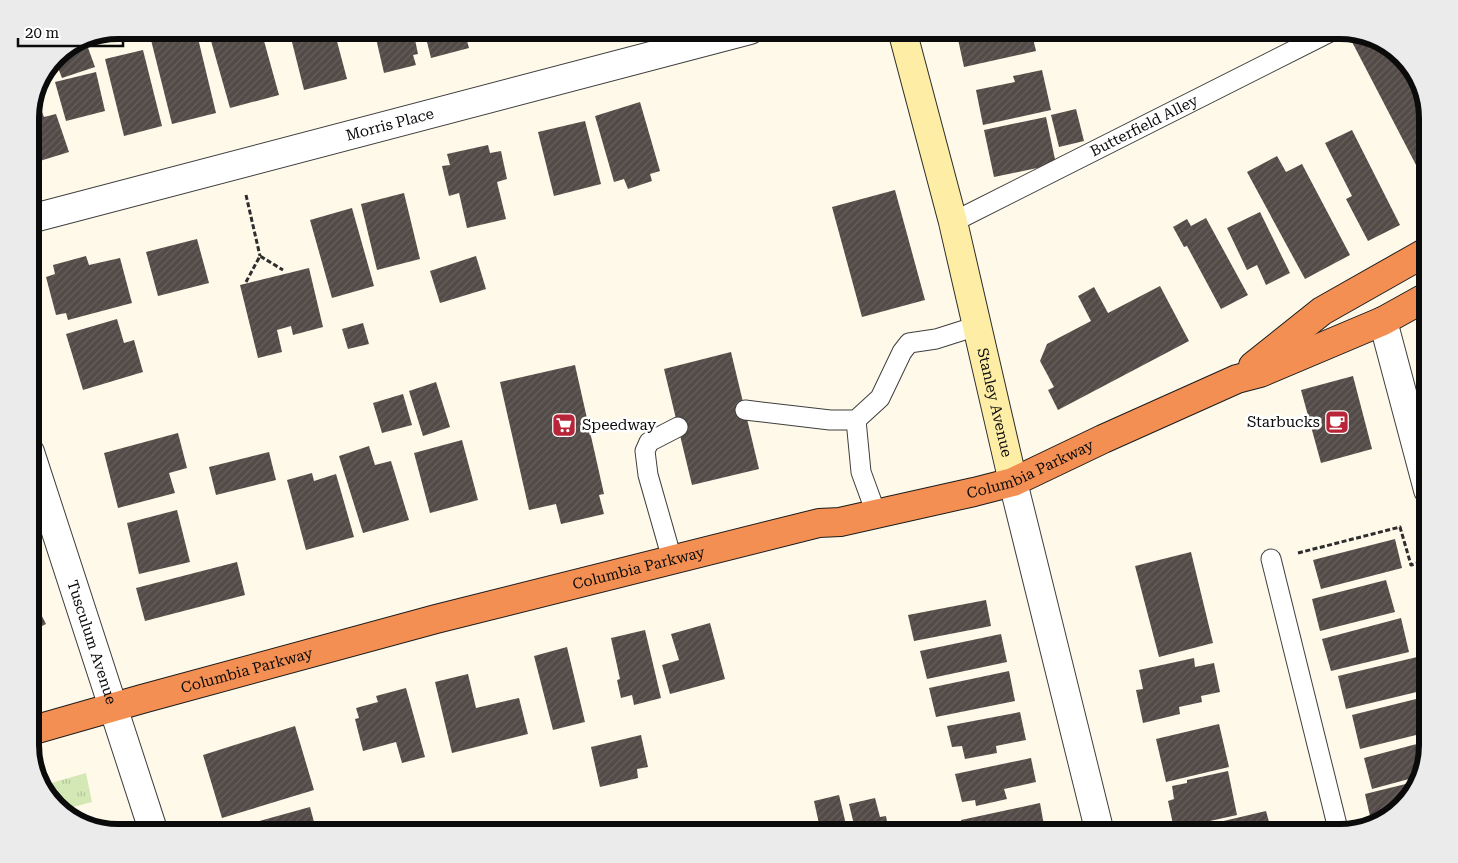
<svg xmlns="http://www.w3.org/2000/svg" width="1458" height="863" font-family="'Roboto Serif',serif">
  <defs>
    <pattern id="grass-tufts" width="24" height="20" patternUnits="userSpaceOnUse" patternTransform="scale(1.25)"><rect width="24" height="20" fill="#d3e8b4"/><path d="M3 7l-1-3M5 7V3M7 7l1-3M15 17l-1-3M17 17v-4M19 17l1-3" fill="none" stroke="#b4c699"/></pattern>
    <pattern id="building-hatch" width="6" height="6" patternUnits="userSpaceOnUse" patternTransform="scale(1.25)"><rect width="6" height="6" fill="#534b47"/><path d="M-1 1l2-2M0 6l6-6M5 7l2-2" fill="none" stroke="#67605d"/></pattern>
  </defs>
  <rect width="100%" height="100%" fill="#fff9e9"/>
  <path fill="url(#grass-tufts)" d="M86 773 92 802 62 810 42 790 41 786Z"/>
  <path fill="url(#building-hatch)" d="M192 30H196L216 113 172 124 151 40Z
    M248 30H261L279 95 230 108 211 41Z
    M289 30H334L347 79 304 90Z
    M374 30H413L418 54 413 55 416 65 384 73Z
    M424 30H464L469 48 431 58Z
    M491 30H529V31L494 40Z
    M956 30H1031L1036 51 964 67Z
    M1360 35 1385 42 1416 73 1428 112V188L1351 40Z
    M87 45 95 67 62 78 55 60V57Z
    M143 50 162 126 124 136 105 59Z
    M1042 70 1051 110 983 125 976 90 1015 82 1013 76Z
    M96 72 105 111 66 121 55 82Z
    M640 102 660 171 650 174 652 181 628 189 624 179 614 182 595 116Z
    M1076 109 1084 141 1059 147 1051 115Z
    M42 112 44 117 56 114 69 152 30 164V115Z
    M1046 117 1056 164 994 177 984 130Z
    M585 121 601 184 554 196 538 132Z
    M1352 130 1400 225 1368 241 1346 199 1352 196 1325 143Z
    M488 145 490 153 501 151 507 179 497 182 506 219 467 228 459 193 449 196 442 166 450 165 447 154Z
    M1277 156 1286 172 1302 164 1350 255 1305 279 1247 172Z
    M895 190 925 300 862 317 832 207Z
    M404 193 420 259 377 270 361 204Z
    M352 208 374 286 332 298 310 220Z
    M1260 212 1290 273 1266 285 1257 265 1247 270 1227 228Z
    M1206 218 1248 295 1221 309 1187 246 1184 247 1173 227 1187 219 1191 226Z
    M197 239 209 283 158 296 146 252Z
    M86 256 89 265 120 258 132 303 68 320 66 313 56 315 46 277 55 274 53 265Z
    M476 256 486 289 440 303 430 271Z
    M309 268 323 327 293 335 291 326 277 330 282 352 258 358 240 285Z
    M1160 286 1189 341 1058 410 1048 390 1054 387 1040 361 1047 344 1091 321 1078 296 1094 287 1108 313Z
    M117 319 124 343 134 340 143 372 83 390 66 334Z
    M363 323 369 344 348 349 342 329Z
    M731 352 759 469 692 485 664 369Z
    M575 365 604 494 599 495 604 514 561 524 556 504 529 510 500 382Z
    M1353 376 1372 449 1321 463 1301 390Z
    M436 382 450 427 423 436 409 391Z
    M403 394 412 425 382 433 373 403Z
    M178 433 187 468 169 473 175 493 118 508 104 453Z
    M462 440 478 500 430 513 414 453Z
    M369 446 375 465 391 461 409 520 363 533 339 456Z
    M269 452 276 480 216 495 209 467Z
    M312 473 314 481 336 474 354 537 306 550 287 480Z
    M177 510 190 562 139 574 127 523Z
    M1395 539 1402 568 1321 589 1313 560Z
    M1191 552 1213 643 1159 657 1135 566Z
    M237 562 245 595 145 621 136 588Z
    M1386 580 1395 612 1320 631 1312 599Z
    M30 593 46 624 30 632Z
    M986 600 991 626 914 641 908 615Z
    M1401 618 1409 652 1331 671 1322 639Z
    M710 623 725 679 670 694 662 665 679 660 671 634Z
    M645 630 661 698 634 705 632 695 621 698 617 680 620 679 611 638Z
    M1001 634 1007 662 927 679 920 651Z
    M567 647 585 722 553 730 534 656Z
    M1417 657 1425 690 1346 709 1338 676Z
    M1194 658 1195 667 1214 663 1220 692 1201 696 1202 702 1179 707 1180 714 1143 723 1136 690 1143 689 1139 670Z
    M1009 671 1015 701 936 717 929 688Z
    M468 674 476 708 519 698 528 734 452 753 435 682Z
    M406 688 425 757 402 763 396 742 363 751 355 719 359 718 356 708 378 702 376 696Z
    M1428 696V732L1360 749 1352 715Z
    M1020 712 1026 740 996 746 997 753 965 759 962 746 952 747 947 726Z
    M1219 724 1229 767 1166 782 1156 739Z
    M295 726 314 790 222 818 203 755Z
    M641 735 648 767 637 769 638 778 600 787 591 747Z
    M1428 741V746L1420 776 1372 789 1364 758Z
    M1031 758 1036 782 1004 789 1007 799 976 806 975 800 962 802 955 774Z
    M1228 771 1237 815 1174 829 1168 801 1174 799 1172 786 1187 783V780Z
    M1418 781 1416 790 1384 821 1372 825 1365 794Z
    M839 795 848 833H821L814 801Z
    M875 798 880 817 886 816 889 833H856L849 804Z
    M1040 803 1045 831 1036 833H964L961 820Z
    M310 807 317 833H221L252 823Z
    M1266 811 1272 833H1177V832Z
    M794 824 797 833H760V832Z"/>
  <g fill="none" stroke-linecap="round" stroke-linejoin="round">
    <g stroke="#3e3e3e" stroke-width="21">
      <g id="lane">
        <path id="s1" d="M953 222 1334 30"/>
        <path d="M745 410 830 420H856L880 398 902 352 909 343 936 339 977 326"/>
        <path d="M856 420 861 472 876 513"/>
        <path d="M672 559 648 475 645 451 649 442 678 427"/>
        <path d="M1271 559 1339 833"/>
      </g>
    </g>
    <g stroke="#3e3e3e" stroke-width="30">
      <g id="street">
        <path id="s2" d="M30 219 750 30"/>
        <path d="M1383 321 1428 490"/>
        <path id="s3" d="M30 452 154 833"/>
        <path d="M1013 482 1100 833"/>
      </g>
    </g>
    <g stroke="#2d2d2d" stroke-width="30">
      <g id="secondary">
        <path id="s4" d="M902 30 953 222 1013 482"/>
      </g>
    </g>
    <g stroke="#1c1c1c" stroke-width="30">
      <g id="highway">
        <path d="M1253 366 1322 311 1428 251"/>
        <path id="s5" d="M30 731 142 699 436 619 819 523 840 522 974 492 1013 482 1103 439 1237 379 1260 373 1383 321 1428 296"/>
      </g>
    </g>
    <path stroke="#2d2d2d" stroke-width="3" stroke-dasharray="5 2.5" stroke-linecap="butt" d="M246 195 260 256
      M246 282 260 256 283 270
      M1298 553 1400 527 1411 565 1424 561"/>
    <use href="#lane" stroke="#fff" stroke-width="19"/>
    <use href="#street" stroke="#fff" stroke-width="28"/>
    <use href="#secondary" stroke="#feeda4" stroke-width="28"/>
    <use href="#highway" stroke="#f38f53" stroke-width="28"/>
  </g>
  <defs>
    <g id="cafe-square" transform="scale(1.25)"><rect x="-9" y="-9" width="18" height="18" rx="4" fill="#b82538" stroke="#fff"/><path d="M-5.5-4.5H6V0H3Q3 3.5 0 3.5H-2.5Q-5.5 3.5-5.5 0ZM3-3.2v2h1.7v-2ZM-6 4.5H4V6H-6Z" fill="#fff"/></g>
    <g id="supermarket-square" transform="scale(1.25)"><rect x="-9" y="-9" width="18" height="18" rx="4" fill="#b82538" stroke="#fff"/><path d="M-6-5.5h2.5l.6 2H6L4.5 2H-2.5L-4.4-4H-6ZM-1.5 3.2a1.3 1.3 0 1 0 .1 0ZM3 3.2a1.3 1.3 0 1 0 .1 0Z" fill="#fff"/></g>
  </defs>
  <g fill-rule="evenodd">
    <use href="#cafe-square" x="1337" y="422"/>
    <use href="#supermarket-square" x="564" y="425"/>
  </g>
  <g text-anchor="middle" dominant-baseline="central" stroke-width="5" stroke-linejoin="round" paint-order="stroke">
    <g font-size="15" fill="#0b0b0b" stroke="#fff">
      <text stroke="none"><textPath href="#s2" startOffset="372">Morris Place</textPath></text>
      <text stroke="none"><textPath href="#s1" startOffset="214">Butterfield Alley</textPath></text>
      <text stroke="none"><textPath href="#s4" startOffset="384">Stanley Avenue</textPath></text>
      <text stroke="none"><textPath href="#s5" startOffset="1035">Columbia Parkway</textPath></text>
      <text stroke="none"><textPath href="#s5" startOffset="630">Columbia Parkway</textPath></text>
      <text stroke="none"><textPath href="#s3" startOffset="200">Tusculum Avenue</textPath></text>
      <text stroke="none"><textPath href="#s5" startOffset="225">Columbia Parkway</textPath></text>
    </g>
    <g font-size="15" fill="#0b0b0b" stroke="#fff" text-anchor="end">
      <text x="1320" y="422">Starbucks</text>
      <text x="582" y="425" text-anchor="start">Speedway</text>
    </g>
  </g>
  <path d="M0 0H1458V863H0ZM118 39H1340A79 79 0 0 1 1419 118V745A79 79 0 0 1 1340 824H118A79 79 0 0 1 39 745V118A79 79 0 0 1 118 39Z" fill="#ebebeb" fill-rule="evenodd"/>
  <path fill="none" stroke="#0b0b0b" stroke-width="6" d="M118 39H1340A79 79 0 0 1 1419 118V745A79 79 0 0 1 1340 824H118A79 79 0 0 1 39 745V118A79 79 0 0 1 118 39Z"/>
  <path d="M18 38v8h105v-8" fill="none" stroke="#0b0b0b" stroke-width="2.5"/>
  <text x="25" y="38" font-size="15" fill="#0b0b0b" stroke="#ffffff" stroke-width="4" paint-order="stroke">20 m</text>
</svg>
